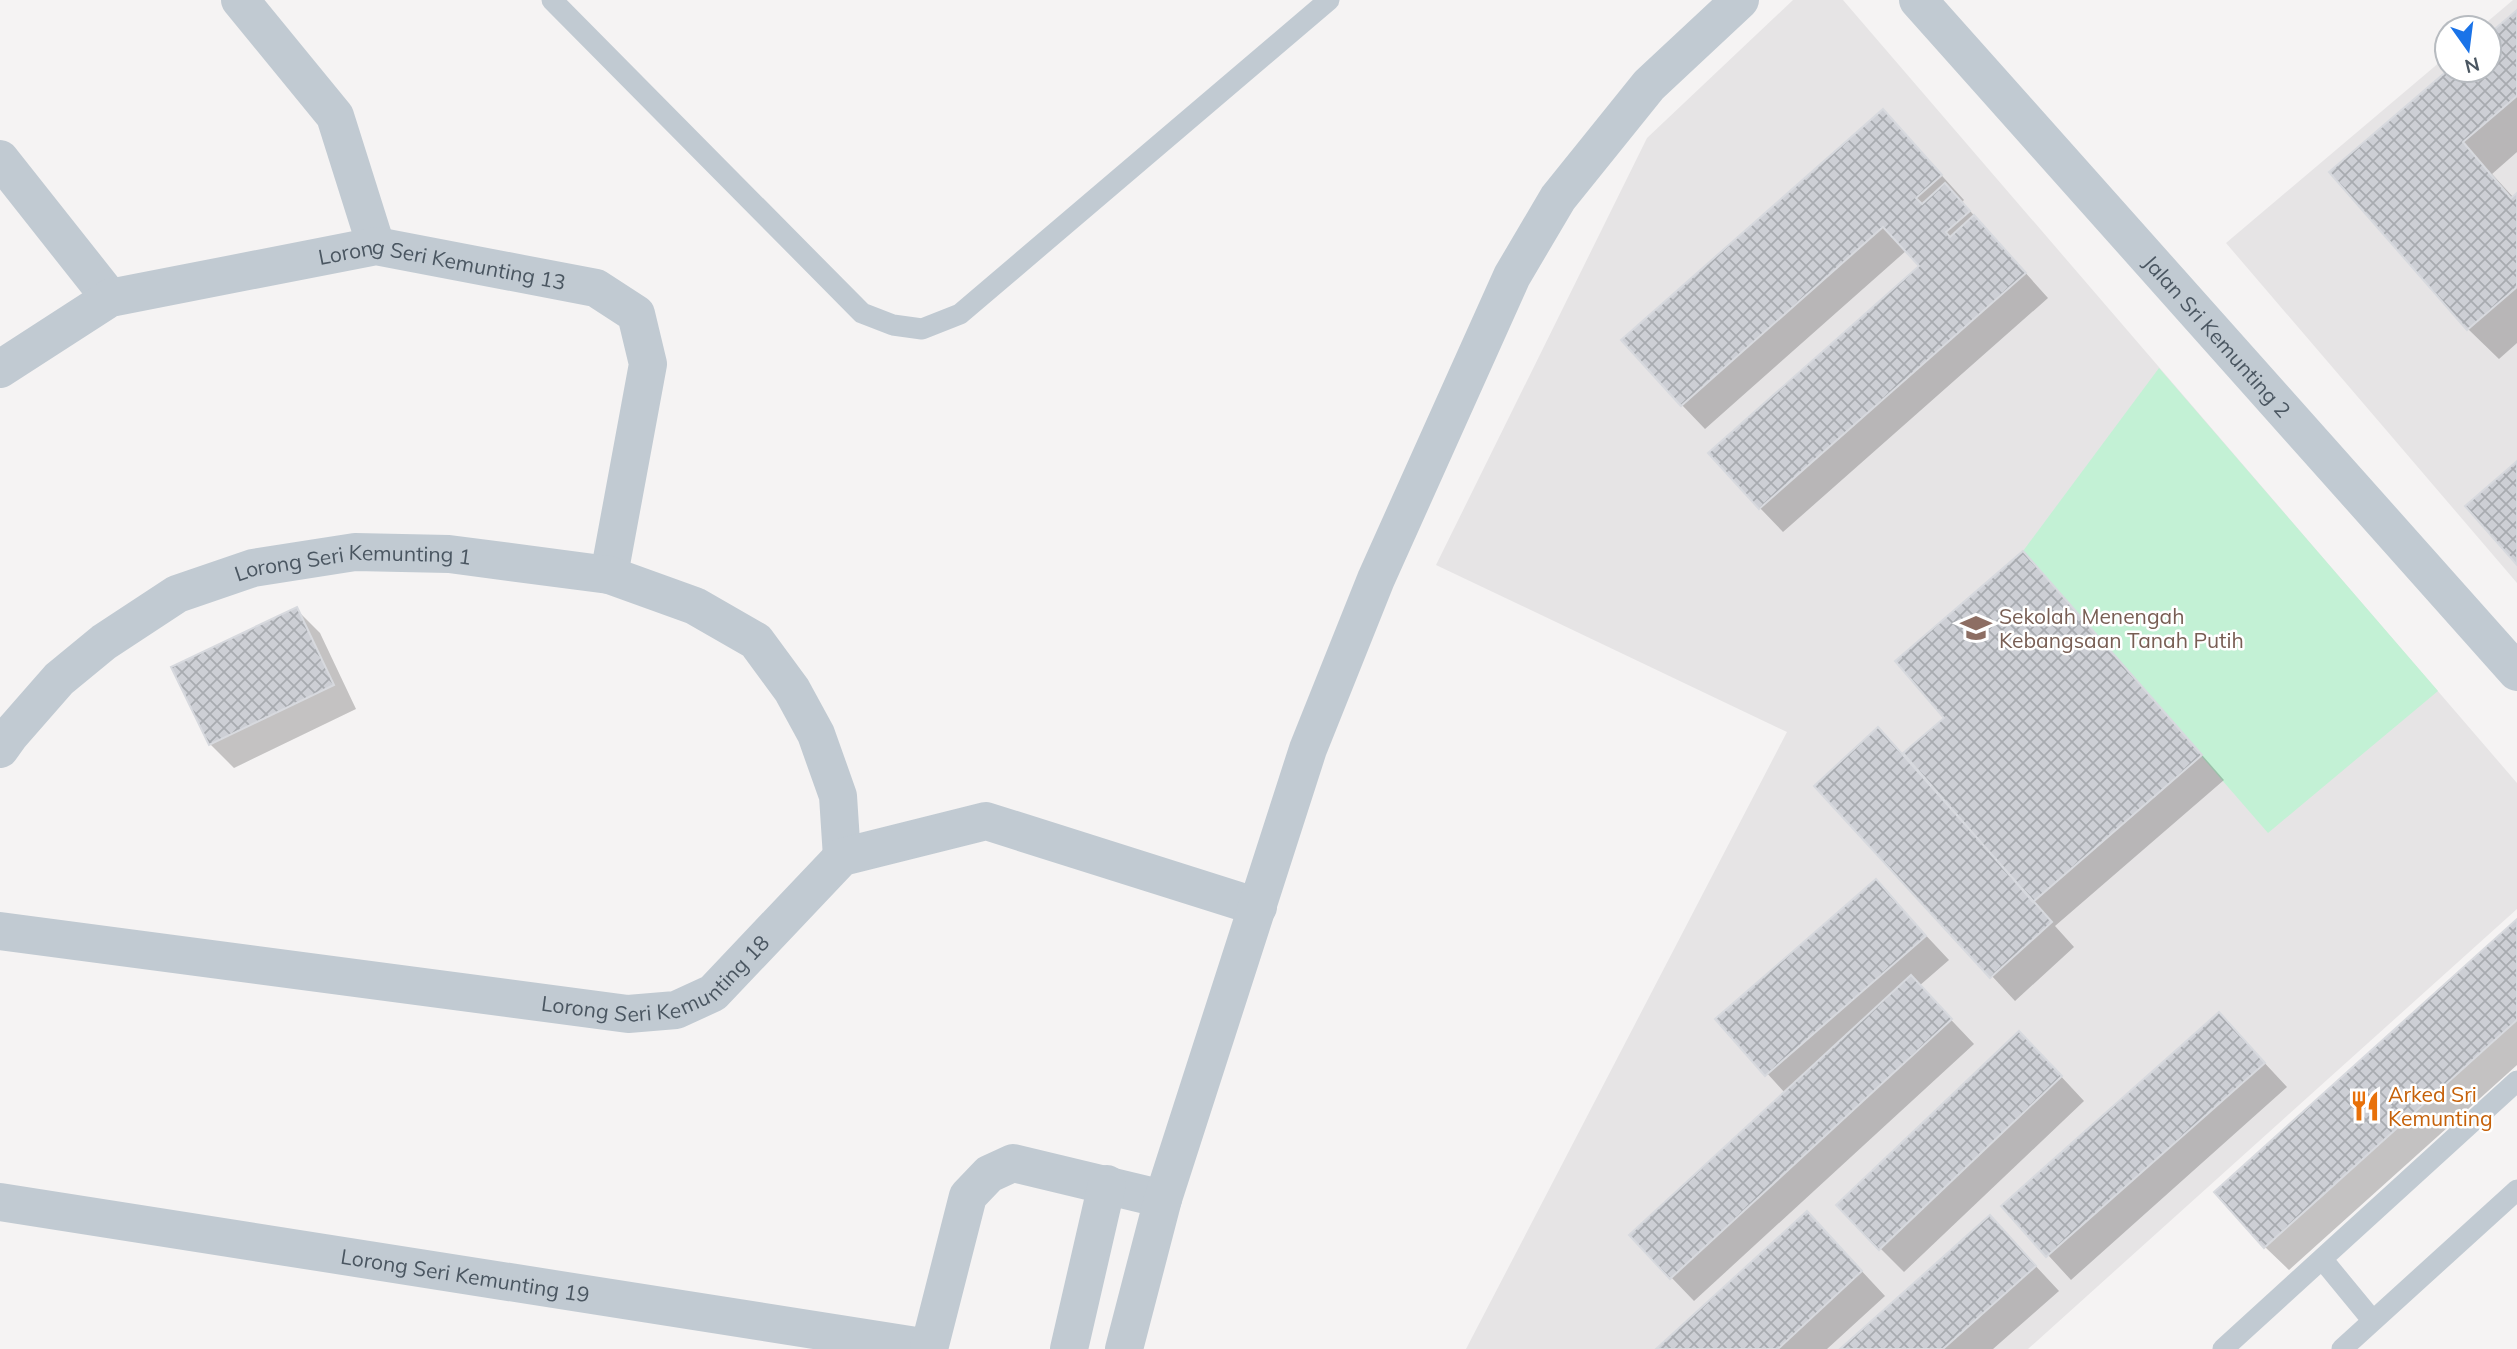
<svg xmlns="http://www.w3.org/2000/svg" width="2517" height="1349" font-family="Mulish,sans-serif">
  <defs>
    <pattern id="building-cross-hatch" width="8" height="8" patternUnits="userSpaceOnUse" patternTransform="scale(1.75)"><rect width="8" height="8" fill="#cdcfd5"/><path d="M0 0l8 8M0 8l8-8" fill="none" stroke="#a8abb0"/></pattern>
  </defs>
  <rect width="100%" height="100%" fill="#f5f3f3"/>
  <path fill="#e6e4e5" d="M1793 0H1843L2517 783V909L2028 1349H1466L1787 732 1436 565 1647 138Z
    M2513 0H2517V583L2226 243 2447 56V70H2489V28H2480Z"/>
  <path fill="#c3f1d5" d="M2159 368 2438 691 2268 833 2023 551Z"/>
  <path fill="#0003" d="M2517 13V152L2492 174 2514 198 2517 195V343L2499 359 2468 329 2450 70H2489V37Z
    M1883 111 1964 200 1962 202 2048 298 1783 532 1760 508 1921 266 1907 250 1705 429 1682 405Z
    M2023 553 2046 577 2224 780 2055 926 2074 947 2015 1001 1817 786 1878 730 1904 755 1947 718Z
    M296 609 320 633 356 709 234 768 210 744Z
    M1875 881 1949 960 1919 986 1974 1044 1694 1301 1671 1277 1785 1093 1718 1019Z
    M2517 921V1065L2289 1270 2265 1247Z
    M2219 1014 2287 1087 2071 1280 2003 1206Z
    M2043 1057 2084 1101 1904 1272 1880 1248Z
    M1990 1217 2059 1291 1993 1349H1843Z
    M1830 1237 1885 1296 1827 1349H1659Z"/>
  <path fill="url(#building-cross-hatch)" stroke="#d7d9de" stroke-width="2" d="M2517 10V96L2463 142 2511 198 2517 193V287L2467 330 2329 172 2448 70H2489V34Z
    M1883 109 1942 175 1916 198 1922 204 1945 183 1970 211 1946 232 1950 237 1974 215 2026 273 1759 509 1708 453 1919 266 1883 227 1681 406 1621 340Z
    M2517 461V565L2465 506Z
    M2023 551 2202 755 2033 902 1903 753 1944 718 1895 661Z
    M297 607 334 685 209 745 171 667Z
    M1878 727 2052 922 1990 978 1814 786Z
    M1876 879 1926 936 1765 1076 1715 1019Z
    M2517 919V1020L2264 1248 2214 1192Z
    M1911 975 1952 1019 1670 1279 1629 1235Z
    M2219 1012 2265 1063 2046 1257 2001 1206Z
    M2019 1031 2062 1076 1879 1250 1836 1205Z
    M1807 1211 1862 1271 1778 1349H1656Z
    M1990 1215 2036 1266 1943 1349H1840Z"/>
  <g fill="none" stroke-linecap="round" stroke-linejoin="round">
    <path stroke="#c1cad2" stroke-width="21" d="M552 0 862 313 893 325 922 329 960 314 1329 0
      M2322 1259 2373 1321
      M2223 1349 2517 1081
      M2342 1349 2517 1190"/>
    <g stroke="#c1cad2" stroke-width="38">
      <path d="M240 0 335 116 376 246"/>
      <path id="s1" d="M1918 0 2517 672"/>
      <path d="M0 159 110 298"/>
      <path id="s2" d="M0 369 110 298 376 246 596 288 636 314 648 364 609 575"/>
      <path id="s3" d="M0 749 10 735 59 679 104 642 177 594 253 568 355 552 449 554 609 575 695 606 756 641 792 690 816 734 838 796 842 857"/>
      <path id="s4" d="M0 931 628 1014 676 1010 713 993 842 857 986 821 1258 907"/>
      <path id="s5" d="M0 1202 929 1348"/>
      <path d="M929 1349 968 1196 989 1174 1013 1163 1163 1199"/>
      <path d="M1069 1349 1107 1184"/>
      <path d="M1124 1349 1163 1199 1308 749 1376 579 1512 276 1558 198 1649 85 1740 0"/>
    </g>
  </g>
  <defs>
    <g id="school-bare" transform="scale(2.415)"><path d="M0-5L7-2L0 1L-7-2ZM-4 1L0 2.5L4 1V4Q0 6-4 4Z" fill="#8d6e63" stroke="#fff" stroke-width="2.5" paint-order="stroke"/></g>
    <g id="restaurant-bare" transform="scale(2.415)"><path d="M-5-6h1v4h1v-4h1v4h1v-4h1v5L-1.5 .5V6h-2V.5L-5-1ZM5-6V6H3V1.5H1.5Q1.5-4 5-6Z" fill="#e8710a" stroke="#fff" stroke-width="2.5" paint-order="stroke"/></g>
  </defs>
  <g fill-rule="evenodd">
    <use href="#school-bare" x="1976" y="628"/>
    <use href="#restaurant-bare" x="2365" y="1106"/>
  </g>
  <g text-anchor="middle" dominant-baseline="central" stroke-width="5" stroke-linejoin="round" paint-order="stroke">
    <g font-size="21" fill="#4a5661" stroke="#fff">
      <text stroke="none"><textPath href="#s2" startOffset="469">Lorong Seri Kemunting 13</textPath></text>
      <text stroke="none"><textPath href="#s1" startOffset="450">Jalan Sri Kemunting 2</textPath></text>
      <text stroke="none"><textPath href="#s3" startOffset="418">Lorong Seri Kemunting 1</textPath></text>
      <text stroke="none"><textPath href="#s4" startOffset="672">Lorong Seri Kemunting 18</textPath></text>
      <text stroke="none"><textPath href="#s5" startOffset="471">Lorong Seri Kemunting 19</textPath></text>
    </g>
    <g font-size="21" fill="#785e54" stroke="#fff" text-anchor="start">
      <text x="1999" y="616">Sekolah Menengah<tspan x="1999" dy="24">Kebangsaan Tanah Putih</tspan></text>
    </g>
    <g font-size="21" fill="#c56008" stroke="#fff" text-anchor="start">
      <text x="2388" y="1094">Arked Sri<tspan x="2388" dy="24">Kemunting</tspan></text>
    </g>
  </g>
  <g transform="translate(2468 49) rotate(166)"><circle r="33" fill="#ffffff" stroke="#b7bbc0" stroke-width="2"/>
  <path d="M0-5L12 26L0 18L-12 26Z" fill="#1a73e8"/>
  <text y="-10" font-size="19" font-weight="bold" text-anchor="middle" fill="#4a5661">N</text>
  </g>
</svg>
